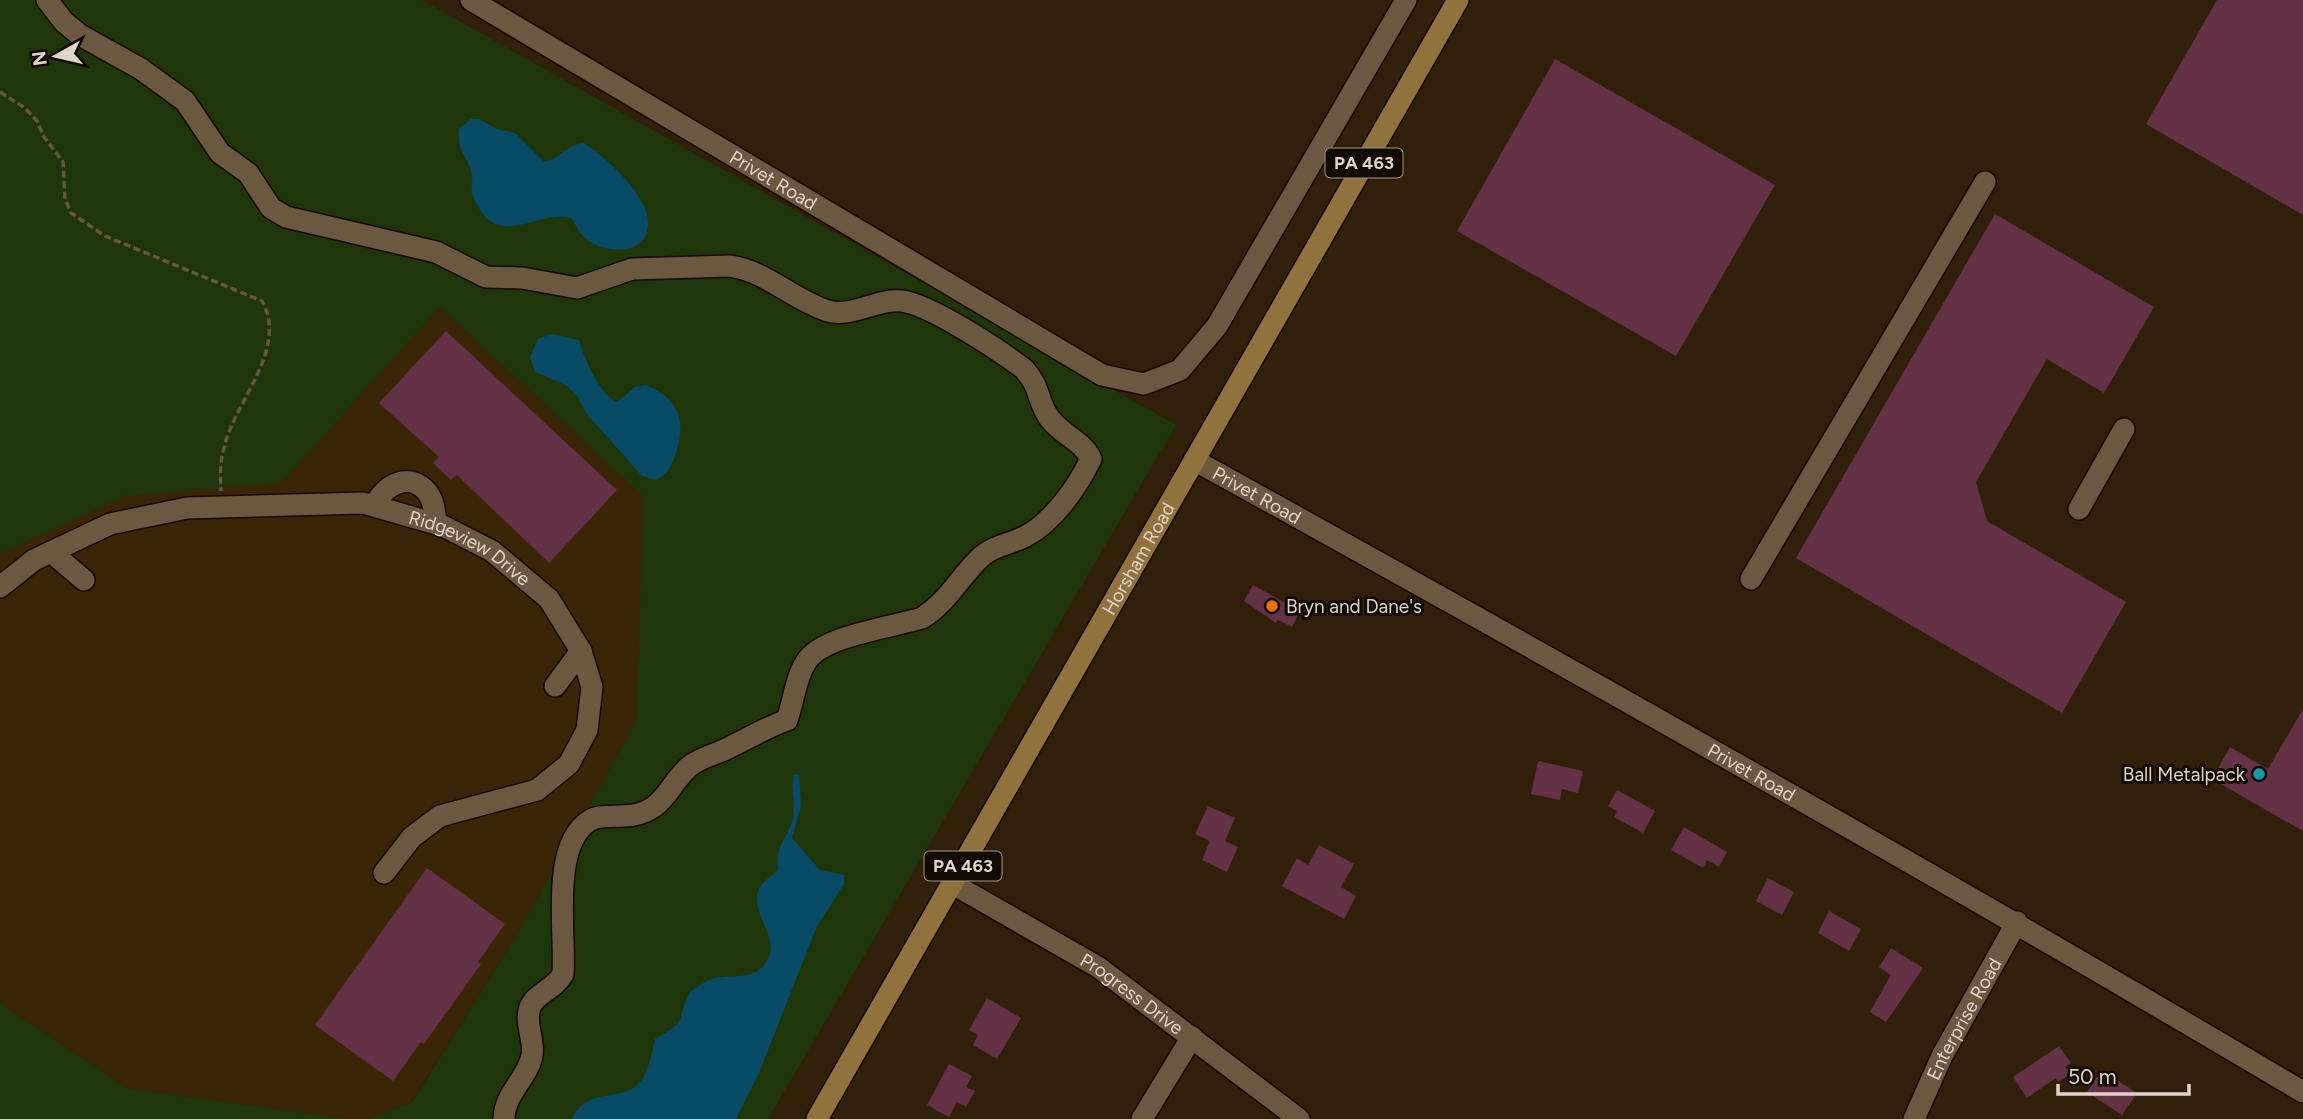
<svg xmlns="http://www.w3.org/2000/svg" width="2303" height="1119" font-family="Figtree,sans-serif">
  <rect width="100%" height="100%" fill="#302009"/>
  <path fill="#3a2607" d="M440 307 645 497 636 722 519 931 411 1102 368 1119H351L129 1089 0 1003V554L125 496 282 481Z"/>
  <path fill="#1e360a" d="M0 0H422L1176 425 768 1119H368L412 1102 519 931 636 722 644 497 440 307 282 482 125 496 0 554Z
    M0 1003 129 1089 351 1119H0Z"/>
  <path fill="#074b66" d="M471 119H479L497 129 515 133 544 162C561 159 565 145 584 143 605 157 647 194 648 221 650 258 602 255 583 236 578 231 575 223 571 218 535 209 496 254 473 196 470 189 473 182 472 175 469 156 456 153 459 129Z
    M552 334 579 340C584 358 600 396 617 402L635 387 646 385C677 398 686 418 677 450 673 464 669 473 656 480L642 476 586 413 578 397 566 385 535 372 530 357 538 339Z
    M794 774 799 775 801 806 792 838 820 870 844 875V884L817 926 759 1073 736 1119H572C588 1085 623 1104 641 1081 648 1072 653 1050 655 1039 691 1018 674 1024 690 992 697 987 705 981 714 978 728 975 748 979 760 969 789 943 748 916 759 889 762 881 773 876 778 870 775 844 788 839 793 818 796 803 790 788 794 774Z"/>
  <path fill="#643246" d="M2217 0H2303V215L2146 124Z
    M1555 59 1775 185 1676 356 1457 231Z
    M1995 214 2154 307 2104 393 2047 359 1976 482 1987 521 2126 602 2062 713 1796 558Z
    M446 331 617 490 549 563 457 475 451 480 433 463 439 457 379 403Z
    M1253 585 1300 611 1292 627 1278 620 1276 623 1244 601Z
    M2303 709V831L2212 779 2230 747 2268 769Z
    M1538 761 1583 771 1578 793 1562 789 1560 800 1531 794Z
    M1617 790 1655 811 1643 833 1614 817 1617 811 1608 806Z
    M1208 806 1235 818 1225 841 1238 847 1227 872 1202 860 1210 841 1195 834Z
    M1684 827 1727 852 1719 867 1707 860 1703 868 1671 850Z
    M1319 845 1354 864 1341 887 1356 896 1344 919 1282 886 1297 858 1308 865Z
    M427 868 505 924 478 962 481 964 424 1044 421 1042 393 1081 315 1025Z
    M1768 878 1794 892 1782 915 1756 901Z
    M1829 911 1861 929 1849 951 1818 933Z
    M1891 948 1923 968 1886 1022 1870 1012 1891 975 1879 967Z
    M987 998 1021 1018 997 1059 973 1045 978 1035 969 1030Z
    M2059 1046 2071 1063 2065 1067 2070 1074 2058 1082 2056 1078 2027 1098 2013 1077Z
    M949 1064 972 1076 966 1087 975 1091 966 1107 957 1102 949 1117 927 1105Z
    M2102 1070 2137 1093 2122 1115 2087 1092Z"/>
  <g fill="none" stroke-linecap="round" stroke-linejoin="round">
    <g stroke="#170900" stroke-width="24">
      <g id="minor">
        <path d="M47 0 64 22 80 35 141 69 185 101 220 153 248 173 271 208 286 217 436 252 486 277 522 278 577 288 632 269 730 266C766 271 793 300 828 311 852 318 878 298 902 301 931 305 999 350 1024 369 1041 387 1037 402 1050 419 1062 435 1082 440 1091 459 1078 486 1053 522 1026 536 1011 544 995 545 982 556 960 576 948 602 922 618 893 627 821 636 806 662 795 679 794 701 787 720 765 728 745 740 724 750 713 755 700 758 690 766 676 777 669 795 655 806 630 824 606 810 589 821 550 846 566 934 563 974 555 989 536 993 530 1007 524 1023 535 1039 532 1056 527 1079 504 1094 504 1119"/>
        <path id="s1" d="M471 0 1102 375 1144 384 1180 370 1217 326 1406 0"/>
        <path id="s2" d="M1194 460C1567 666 1937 875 2303 1092"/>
        <path d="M375 506C383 485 410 471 427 492 434 500 435 513 436 523"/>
        <path d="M2079 509 2124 429"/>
        <path d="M51 552 84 580"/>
        <path d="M1751 579 1985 182"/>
        <path id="s3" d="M0 587 34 560 110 524 187 508 363 503 443 526 492 551 549 599 581 651 592 687 587 730 569 764 537 790 440 816 412 837 384 873"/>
        <path d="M555 686 581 651"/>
        <path id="s4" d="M953 884 1098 967 1299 1119"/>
        <path d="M1142 1119 1192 1037"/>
        <path id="s5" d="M1914 1119 1942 1056 2017 922"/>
      </g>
    </g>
    <g stroke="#170900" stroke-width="24">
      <g id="major">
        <path id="s6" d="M817 1119 1458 0"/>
      </g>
    </g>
    <path stroke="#655642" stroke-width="3.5" stroke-dasharray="7 3.5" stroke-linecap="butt" d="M0 92 25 108 37 121 44 137 63 162 65 199 71 213 105 236 262 301C289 349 234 402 224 448 220 461 220 476 221 491"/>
    <use href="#minor" stroke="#6a5840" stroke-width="21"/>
    <use href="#major" stroke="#90723d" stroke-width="21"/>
  </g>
  <circle fill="#e8710a" stroke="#120b04" stroke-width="2.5" cx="1272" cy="606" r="7"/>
  <circle fill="#0f9aa8" stroke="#120b04" stroke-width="2.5" cx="2259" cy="774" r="7"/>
  <g text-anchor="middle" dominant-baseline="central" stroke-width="6" stroke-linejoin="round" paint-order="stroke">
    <g fill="#120b04" stroke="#a2988c" stroke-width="2">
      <rect x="1325.5" y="148.5" width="77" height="29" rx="5"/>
      <rect x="924.5" y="851.5" width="77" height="29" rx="5"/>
    </g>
    <g font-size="18" font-weight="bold" fill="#dfd4c7">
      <text x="1364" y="163">PA 463</text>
      <text x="963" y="866">PA 463</text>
    </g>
    <g font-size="19" fill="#dfd4c7" stroke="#120b04">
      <text stroke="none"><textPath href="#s1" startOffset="352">Privet Road</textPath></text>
      <text stroke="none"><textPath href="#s2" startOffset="72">Privet Road</textPath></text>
      <text stroke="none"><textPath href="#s3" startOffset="499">Ridgeview Drive</textPath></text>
      <text stroke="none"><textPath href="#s6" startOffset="646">Horsham Road</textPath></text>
      <text stroke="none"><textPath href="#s2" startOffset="639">Privet Road</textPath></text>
      <text stroke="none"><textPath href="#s4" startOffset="210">Progress Drive</textPath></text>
      <text stroke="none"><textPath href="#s5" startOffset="112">Enterprise Road</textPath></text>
    </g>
    <g font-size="19" fill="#dfd4c7" stroke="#120b04" text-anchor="start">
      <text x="1286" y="606">Bryn and Dane's</text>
      <text x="2245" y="774" text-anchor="end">Ball Metalpack</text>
    </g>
  </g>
  <g transform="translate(56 56) rotate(262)" stroke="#120b04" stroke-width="5" paint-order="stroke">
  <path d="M0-5L12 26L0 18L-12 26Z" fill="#dfd4c7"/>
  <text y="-10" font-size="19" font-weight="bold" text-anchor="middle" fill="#dfd4c7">N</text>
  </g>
  <path d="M2058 1084v10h131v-10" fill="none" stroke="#dfd4c7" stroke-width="3.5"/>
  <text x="2068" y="1084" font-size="21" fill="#dfd4c7" stroke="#120b04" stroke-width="5" paint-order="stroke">50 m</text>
</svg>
